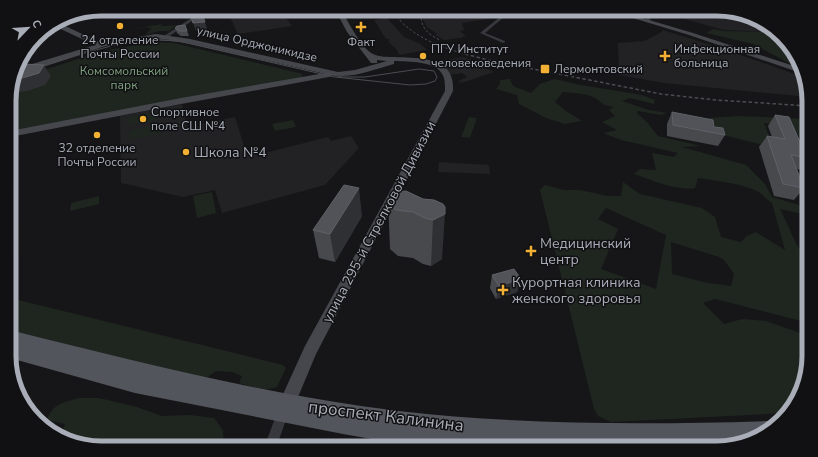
<svg xmlns="http://www.w3.org/2000/svg" width="818" height="457" font-family="'Nunito Sans',sans-serif">
  <rect width="100%" height="100%" fill="#161618"/>
  <path fill="#222225" d="M425 9H503L504 10 494 18 462 23 464 30 460 31 466 36 460 38 444 40 435 35 437 34 427 27 423 20Z
    M695 9H717L763 21 774 32 724 30 674 16Z
    M273 11 283 14 292 26 238 34 230 17Z
    M387 18 404 37 420 44 427 50 399 55 397 50 389 42V39H386L374 20Z
    M663 30 727 50 803 77 809 97 664 83 619 75 618 43 644 41 660 33Z
    M462 57 486 64 483 67 494 72 462 83 458 81 467 77 462 73 450 75 447 70 438 62Z
    M182 104 187 127 235 117 245 149 257 155 328 137 331 141 351 136 359 148 325 185 222 213 215 190 183 197 121 183 120 116Z
    M439 162 489 165 490 174 438 172Z"/>
  <path fill="#1e261f" fill-rule="evenodd" d="M342 9H384L389 16 377 12 346 14Z
    M162 24 161 26 177 25 169 31H160L145 35 152 28 141 27 126 30Z
    M713 29 724 31 775 32 794 50 800 69 753 44 706 33Z
    M153 42 174 43 303 74 301 78 10 132V89L13 80 103 51Z
    M510 79 513 86 531 93 540 84 554 79 581 85 642 95 655 100 654 104 630 98 622 101 649 110 667 113 661 115 637 111V113L647 122 658 136 701 146 682 147 746 165 765 184 772 197 799 205 807 215 780 209 797 245 807 259 809 257V323L715 299 703 303 724 324 742 319 766 321 806 335 809 338V362L797 402 786 413 611 422 598 416 594 409 540 190 545 185 564 190H580L608 196H621L623 182 640 194 702 208 715 217 721 237 741 242 747 236 756 232 785 250 772 203C767 200 762 194 757 191 739 183 717 181 698 178L695 188C675 191 652 180 634 174L640 169 656 170 652 153 674 157 678 153 621 140 603 133 617 130 602 122 615 116 609 110 614 107C600 105 605 104 595 98 585 93 573 93 563 92L555 102 566 111 582 121 565 124 546 118 519 104 517 95 496 89 500 84V80ZM606 208 666 235 656 289 601 269 618 229 598 219ZM671 242 719 257 724 260 734 274 731 286 708 283 672 274Z
    M156 112 157 120 129 126V117Z
    M738 116 809 119V150L792 126 764 123 772 144 767 146 715 133 709 125 708 118Z
    M469 117 477 118 470 138 461 137Z
    M293 120 296 127 275 131 272 124Z
    M160 124 161 133 130 140 129 131Z
    M796 172 809 174V200L797 178Z
    M212 192 216 213 197 218 193 196Z
    M99 196V204L70 211 71 203Z
    M10 298 283 365 286 368 277 387C264 392 253 387 239 383L242 376 232 372 216 371 208 377 188 376 10 330Z
    M79 398H99L137 407 162 416 190 415 214 418 223 430 224 448H101L60 437 65 424 47 420C52 404 64 402 79 398Z"/>
  <g fill="none" stroke-linecap="round" stroke-linejoin="round">
    <path fill="#37383d" fill-rule="evenodd" d="M205 9H210L168 37 164 36Z
      M504 9H508L510 12 485 33 505 41V42L503 43 480 33 506 12Z
      M650 9H657L652 11 649 15 651 22 649 23 647 22 645 15Z
      M282 408 286 410 288 414 276 448H264L278 410Z"/>
    <path fill="#45474d" fill-rule="evenodd" d="M335 9H341C347 20 362 49 373 54 379 57 388 57 395 57 412 58 447 56 452 79 453 82 453 87 453 91L316 354 293 409 287 411 281 409 279 403 305 346 445 91C445 87 445 82 444 78 439 60 409 62 394 61V64C375 69 352 79 333 75L329 77 181 104 10 137V131L181 98 325 73 190 43 156 38 108 45 28 71H22V67L95 45 52 25 57 22 101 43 156 34 190 39 338 72 355 70 387 61 377 60V63H371L347 32Z
      M603 9H612L693 33 800 68 801 73 689 35Z"/>
    <path fill="#53555c" fill-rule="evenodd" d="M10 330C138 362 267 395 399 411 521 425 646 425 769 421L776 424C761 440 741 442 720 442L723 448H475L383 441 343 434 135 393 10 358Z"/>
    <path stroke="#4a4c52" stroke-width="1" d="M176 41 183 42
      M176 41 183 42
      M128 42 150 39 176 41
      M128 42 161 40 176 41
      M183 42 342 77H365L419 69 434 71 437 77 435 81 426 84 410 85 335 77Z
      M123 43 128 42
      M123 43 128 42
      M35 69 88 52 123 43
      M14 75 103 46 123 43"/>
    <path stroke="#4a4c52" stroke-width="1" stroke-dasharray="2.5 2" stroke-linecap="butt" d="M392 9C396 14 400 22 406 26 423 41 447 49 468 55
      M421 9C420 26 425 33 440 40
      M410 14 411 9"/>
    <path stroke="#4a4c52" stroke-width="1.5" stroke-dasharray="3.5 2.5" stroke-linecap="butt" d="M465 54 492 61 661 94 716 100 809 106"/>
  </g>
  <path fill="#47494d" d="M185 25 189 36H181L177 33 175 28Z
    M672 112 714 127 725 135 718 146 667 136V124Z
    M775 115 809 158V171L796 169 804 188 794 200 774 196 759 147 767 136 772 137 768 126Z
    M388 197 434 200 442 259 431 266 423 264 413 258 398 256 390 249Z
    M362 216 335 262 319 258 313 230Z
    M492 275 521 279 517 292 496 299 490 288Z"/>
  <path fill="#2f3033" d="M205 22 207 29 196 31 193 23Z
    M44 65 51 76 45 85 27 91 10 93V89L13 80Z
    M359 188 362 216 335 262 330 234Z
    M445 214 442 259 431 266 433 220Z
    M521 279 517 292 496 299 499 286Z"/>
  <path fill="#525359" stroke="#5f6168" d="M196 14H202L205 22 193 23 191 17Z
    M185 25 187 31H180L175 28 177 26Z
    M23 64 44 65 39 73 19 79 13 80 15 71 21 70Z
    M672 112 713 120 714 127 723 128 725 135 673 125Z
    M775 115 789 117 804 151 809 152V158L791 155 804 188 783 184 767 136 785 139Z
    M344 185 359 188 330 234 313 230Z
    M406 191 423 199 434 200 443 204 445 207V214L433 220 425 218 413 212 396 210 388 204V197L394 192Z
    M514 269 521 279 499 286 492 275Z"/>
  <g fill="#f2b134" stroke="#111113" stroke-width="1.5">
    <circle cx="120" cy="26" r="4"/>
    <path d="M359 21h4v4h4v4h-4v4h-4v-4h-4v-4h4z"/>
    <circle cx="423" cy="56" r="4"/>
    <path d="M663 50h4v4h4v4h-4v4h-4v-4h-4v-4h4z"/>
    <rect x="540" y="64" width="10" height="10" rx="2"/>
    <circle cx="143" cy="119" r="4"/>
    <circle cx="97" cy="135" r="4"/>
    <circle cx="186" cy="152" r="4"/>
    <path d="M529 245h4v4h4v4h-4v4h-4v-4h-4v-4h4z"/>
    <path d="M501 284h4v4h4v4h-4v4h-4v-4h-4v-4h4z"/>
  </g>
  <g text-anchor="middle" dominant-baseline="central" stroke-width="3" stroke-linejoin="round" paint-order="stroke">
    <g font-size="12" fill="#a8adb8" stroke="#111113" text-anchor="start">
      <text x="120" y="40" text-anchor="middle">24 отделение<tspan x="120" dy="14">Почты России</tspan></text>
      <text x="361" y="42" text-anchor="middle">Факт</text>
      <text x="431" y="49">ПГУ Институт<tspan x="431" dy="14">человековедения</tspan></text>
      <text x="674" y="49">Инфекционная<tspan x="674" dy="14">больница</tspan></text>
      <text x="554" y="69">Лермонтовский</text>
      <text x="151" y="112">Спортивное<tspan x="151" dy="14">поле СШ №4</tspan></text>
      <text x="97" y="148" text-anchor="middle">32 отделение<tspan x="97" dy="14">Почты России</tspan></text>
    </g>
    <g font-size="12" fill="#a8adb8" stroke="#111113">
      <text transform="translate(257 44) rotate(13)">улица Орджоникидзе</text>
    </g>
    <g font-size="12" fill="#7fa381" stroke="#111113">
      <text x="124" y="71">Комсомольский<tspan x="124" dy="14">парк</tspan></text>
    </g>
    <g font-size="14" fill="#a8adb8" stroke="#111113" text-anchor="start">
      <text x="194" y="152">Школа №4</text>
      <text x="540" y="243">Медицинский<tspan x="540" dy="16">центр</tspan></text>
      <text x="512" y="282">Курортная клиника<tspan x="512" dy="16">женского здоровья</tspan></text>
    </g>
    <g font-size="14" fill="#a8adb8" stroke="#111113">
      <text transform="translate(379 222) rotate(-62)">улица 295-й Стрелковой Дивизии</text>
    </g>
    <g font-size="17" fill="#a8adb8" stroke="#111113">
      <text transform="translate(386 416) rotate(7)">проспект Калинина</text>
    </g>
  </g>
  <path d="M0 0H818V457H0ZM101 16H717A85 85 0 0 1 802 101V356A85 85 0 0 1 717 441H101A85 85 0 0 1 16 356V101A85 85 0 0 1 101 16Z" fill="#111113" fill-rule="evenodd"/>
  <path fill="none" stroke="#a8adb8" stroke-width="5" d="M101 16H717A85 85 0 0 1 802 101V356A85 85 0 0 1 717 441H101A85 85 0 0 1 16 356V101A85 85 0 0 1 101 16Z"/>
  <g transform="translate(28 28) rotate(65)" stroke="#111113" stroke-width="3" paint-order="stroke">
  <path d="M0-3L7 15L0 10L-7 15Z" fill="#a8adb8"/>
  <text y="-6" font-size="11" font-weight="bold" text-anchor="middle" fill="#a8adb8">С</text>
  </g>
</svg>
